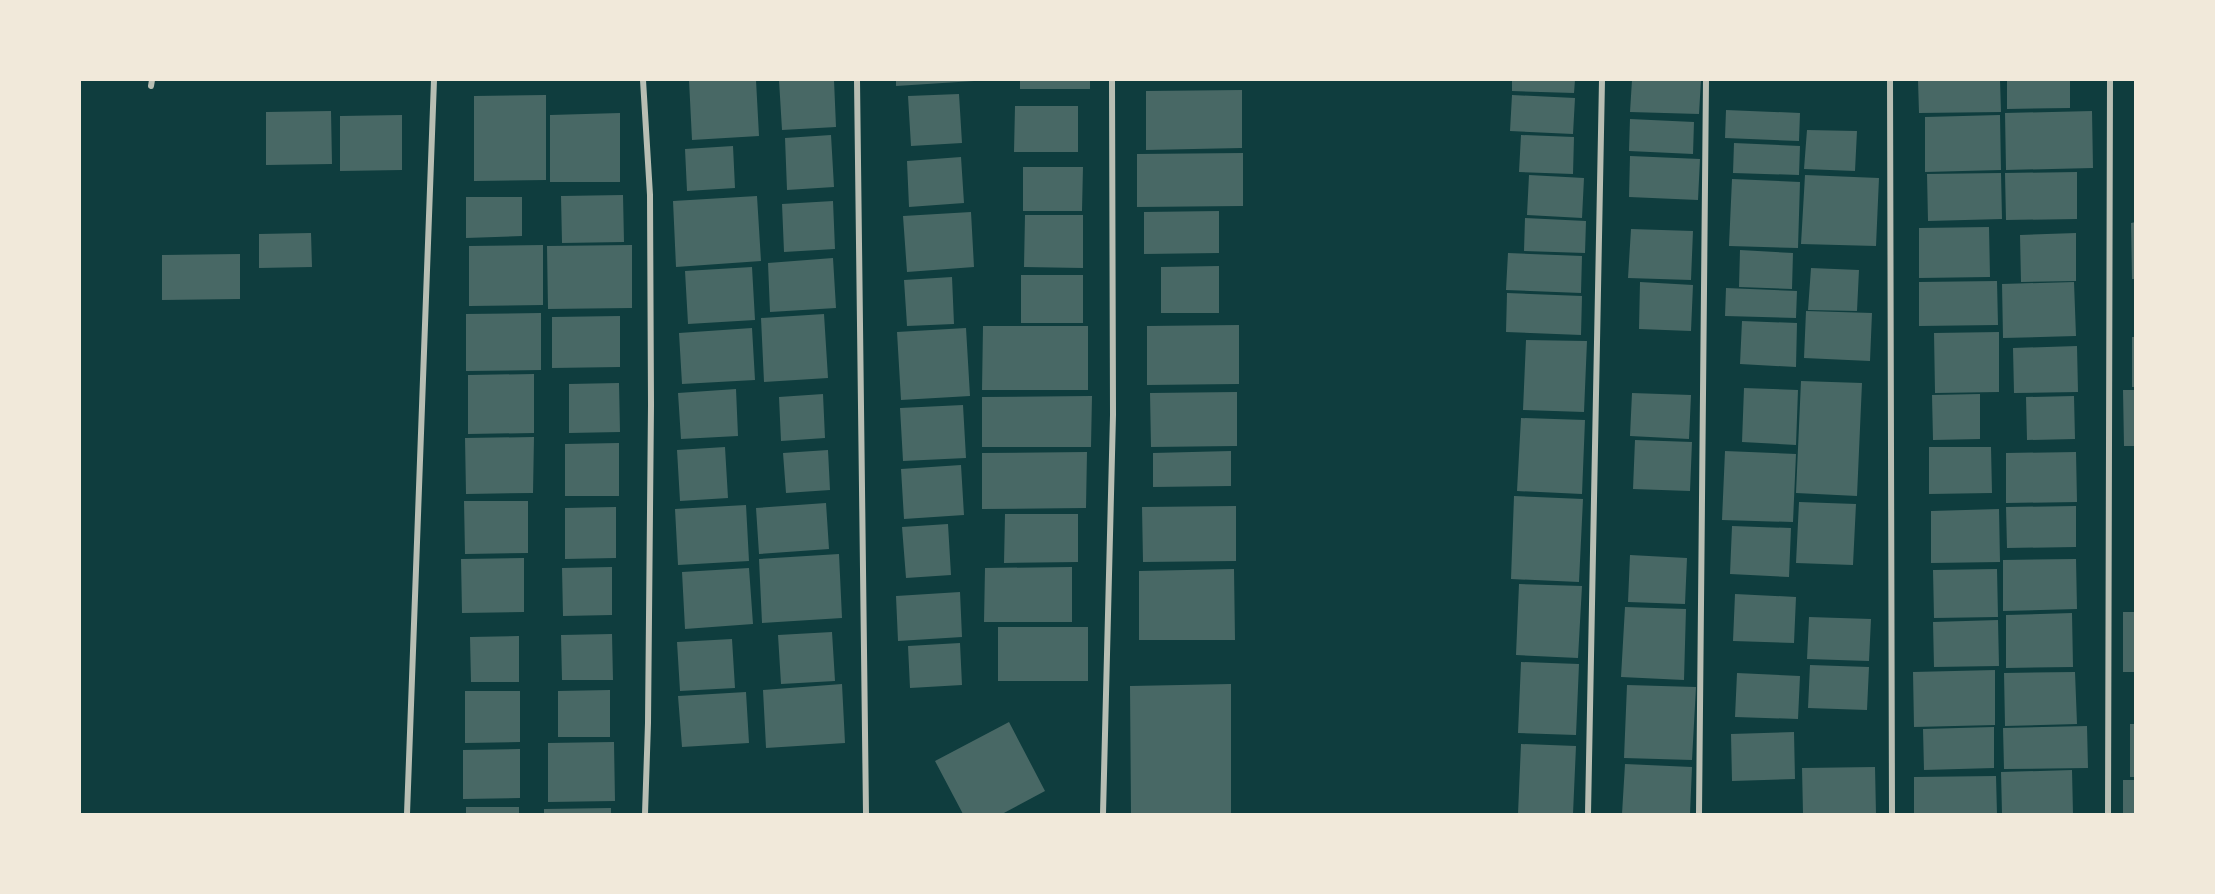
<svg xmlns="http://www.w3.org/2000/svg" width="2215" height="894" font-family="Helvetica,sans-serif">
  <rect width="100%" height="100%" fill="#0f3d3e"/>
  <path fill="#486865" d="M689 80H756L759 136 692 140Z
    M779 80H834L836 127 782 130Z
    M896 80H974V81L896 86Z
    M1020 80H1090V89H1020Z
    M1512 80H1575L1574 93 1512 91Z
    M1632 80H1701L1699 114 1630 112Z
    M1918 80H2000L2001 112 1919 113Z
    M2007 80H2070V108L2007 109Z
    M1242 90V148L1146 150V91Z
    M959 94 962 143 911 146 908 96Z
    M546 95V180L474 181V96Z
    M1512 95 1575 98 1573 134 1510 131Z
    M1015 106H1078V152H1014Z
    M1726 110 1800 113 1799 141 1725 138Z
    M331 111 332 164 266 165V112Z
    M2092 111 2093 168 2006 170 2005 113Z
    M620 113V182H550V115Z
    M402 115V170L340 171V116Z
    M2000 115 2001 170 1925 172V117Z
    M1630 119 1694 122 1693 154 1629 151Z
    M1807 130 1857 131 1855 171 1804 169Z
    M831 135 834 187 787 190 785 138Z
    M1521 135 1574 137 1573 174 1519 172Z
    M1734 143 1800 146 1799 175 1733 173Z
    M733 146 735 188 687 191 685 149Z
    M1243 153V206L1137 207V154Z
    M1630 156 1700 159 1698 200 1629 197Z
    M961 157 964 203 909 207 907 161Z
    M1023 167H1083L1082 211H1023Z
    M2077 172V219L2006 220 2005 173Z
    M2001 173 2002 219 1928 221 1927 174Z
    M1529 175 1584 178 1582 218 1527 215Z
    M1805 175 1879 178 1876 246 1801 244Z
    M1732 179 1800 182 1798 248 1729 246Z
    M623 195 624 242 562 243 561 196Z
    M757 196 761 261 676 267 673 201Z
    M466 197H522V236L466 238Z
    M833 201 835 249 784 252 782 204Z
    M1219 211V253L1144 254V212Z
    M971 212 974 267 907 272 903 216Z
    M1025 215H1083V268L1024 267Z
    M1525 218 1586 221 1585 253 1524 251Z
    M2136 222V279H2132L2131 223Z
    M1989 227 1990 277 1919 278V228Z
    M1631 229 1693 231 1691 280 1628 278Z
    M311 233 312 267 259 268V234Z
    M2076 233V281L2021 282 2020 235Z
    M543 245V305L469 306V246Z
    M632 245V308L548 309 547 246Z
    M1740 250 1793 253 1792 289 1739 287Z
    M1508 253 1582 256 1581 293 1506 290Z
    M240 254V299L162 300V255Z
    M833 258 836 308 770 312 768 263Z
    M1219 266V313H1161V267Z
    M752 267 755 320 688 324 685 271Z
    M1811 268 1859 270 1857 311 1808 310Z
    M1021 275H1083V323H1021Z
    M952 277 954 324 907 326 904 280Z
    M1997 281 1998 325 1919 326V282Z
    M1640 282 1693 285 1691 331 1639 329Z
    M2074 282 2076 336 2003 338 2002 284Z
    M1726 288 1797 291 1796 318 1725 316Z
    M1507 293 1582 296 1581 335 1506 332Z
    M1806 311 1872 313 1870 361 1804 358Z
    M541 313V370L466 371V314Z
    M824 314 828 378 764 382 761 318Z
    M620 316V367L552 368V317Z
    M1742 321 1797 323 1796 367 1740 364Z
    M1239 325V384L1147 385V326Z
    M983 326H1088V390H982Z
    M752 328 755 380 682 384 679 333Z
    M966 328 970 396 901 400 897 332Z
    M1999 332V392L1935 393 1934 333Z
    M2132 337H2136V387H2132Z
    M1526 340 1587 341 1584 412 1523 410Z
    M2077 346 2078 392 2014 393 2013 348Z
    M534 374V433L468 434V375Z
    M1801 381 1862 383 1857 496 1796 493Z
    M619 383 620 432 569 433V384Z
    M1744 388 1798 390 1796 445 1742 442Z
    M736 389 738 436 681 439 678 393Z
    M2123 390H2136V446H2124Z
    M1237 392V446L1151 447 1150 393Z
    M1632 393 1691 395 1689 439 1630 436Z
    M823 394 825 438 781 441 779 397Z
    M1980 394V439L1933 440 1932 395Z
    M1092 396 1091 447H982V397Z
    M2074 396 2075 439 2027 440 2026 397Z
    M963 405 966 458 903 461 900 408Z
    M1521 418 1585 420 1582 494 1517 491Z
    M534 437 533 493 466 494 465 438Z
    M1635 440 1692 442 1690 491 1633 489Z
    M619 443V496H565V444Z
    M725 447 728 498 680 501 677 450Z
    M1929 447H1991L1992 493 1929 494Z
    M828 450 830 490 786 493 783 453Z
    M1231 451V486L1153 487V453Z
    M1725 451 1796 454 1793 522 1722 520Z
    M1087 452 1086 508 982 509V453Z
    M2076 452 2077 502 2006 503V453Z
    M961 465 964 515 904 519 901 469Z
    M1514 496 1583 499 1579 582 1511 579Z
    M464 501H528V553L465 554Z
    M1799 502 1856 504 1853 565 1796 563Z
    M826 503 829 549 759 554 756 508Z
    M746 505 749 561 678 565 675 509Z
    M1236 506V561L1143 562 1142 507Z
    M2076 506V547L2007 548 2006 507Z
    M616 507V558L565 559V508Z
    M1999 509 2000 562 1931 563V511Z
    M1005 514H1078V562L1004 563Z
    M948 524 951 575 906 578 902 527Z
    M1732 526 1791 528 1789 577 1730 574Z
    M839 554 842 618 762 623 759 559Z
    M1630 555 1687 558 1685 604 1628 602Z
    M524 558V612L462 613 461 559Z
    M2076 559 2077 609 2003 611V560Z
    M612 567V615L563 616 562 568Z
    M1072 567V622H984L985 568Z
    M749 568 753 624 685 629 682 572Z
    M1234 569 1235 640H1139V571Z
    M1997 569 1998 617 1934 618 1933 570Z
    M1519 584 1582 586 1578 658 1516 655Z
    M960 592 962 637 898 641 896 596Z
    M1735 594 1796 597 1794 643 1733 641Z
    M1625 607 1686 609 1684 680 1621 677Z
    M2123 612H2136V672H2123Z
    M2072 613 2073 667 2006 668V615Z
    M1809 617 1871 619 1869 661 1807 659Z
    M1998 620 1999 666 1934 667 1933 622Z
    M998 627H1088V681H998Z
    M832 632 835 681 781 684 778 635Z
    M612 634 613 680H562L561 635Z
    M519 636V682H471L470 637Z
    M732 639 735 688 680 691 677 642Z
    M960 643 962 685 910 688 908 646Z
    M1521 662 1579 664 1576 735 1518 733Z
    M1810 665 1869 667 1867 710 1808 708Z
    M1995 670V725L1914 727 1913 672Z
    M2075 672 2077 724 2005 726 2004 673Z
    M1737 673 1800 676 1798 719 1735 717Z
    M842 684 845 743 766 748 763 690Z
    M1231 684V814H1131L1130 686Z
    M1627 685 1696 687 1692 760 1624 758Z
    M610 690V737H558V691Z
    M465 691H520V742L465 743Z
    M746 692 749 743 682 747 678 696Z
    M1009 722 1045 791 1002 814H963L935 761Z
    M2130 724H2136V777H2130Z
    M2087 726 2088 768 2004 769 2003 728Z
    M1994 727V768L1924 770 1923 729Z
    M1794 732 1795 779 1732 781 1731 734Z
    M614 742 615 801 548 802V743Z
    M1521 744 1576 746 1573 814H1518Z
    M520 749V798L463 799V750Z
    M1625 764 1692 767 1690 814H1622Z
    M1875 767 1876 814H1803L1802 768Z
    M2072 770 2073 814H2002L2001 772Z
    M1996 776 1997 814H1914V777Z
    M2123 780H2136V814H2123Z
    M466 807H519V814H466Z
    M611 808V814H544V809Z"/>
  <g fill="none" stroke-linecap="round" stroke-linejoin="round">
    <path stroke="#b8beb3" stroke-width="6" d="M643 80 650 195 651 405 648 723 645 814
      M857 80 866 814
      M1890 80 1892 814
      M151 86 152 80
      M407 814 434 80
      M1103 814 1113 415 1112 80
      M1588 814 1602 80
      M1699 814 1706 80
      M2108 814 2110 80"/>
  </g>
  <rect width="2215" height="894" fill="none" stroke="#f1e9da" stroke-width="162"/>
</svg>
